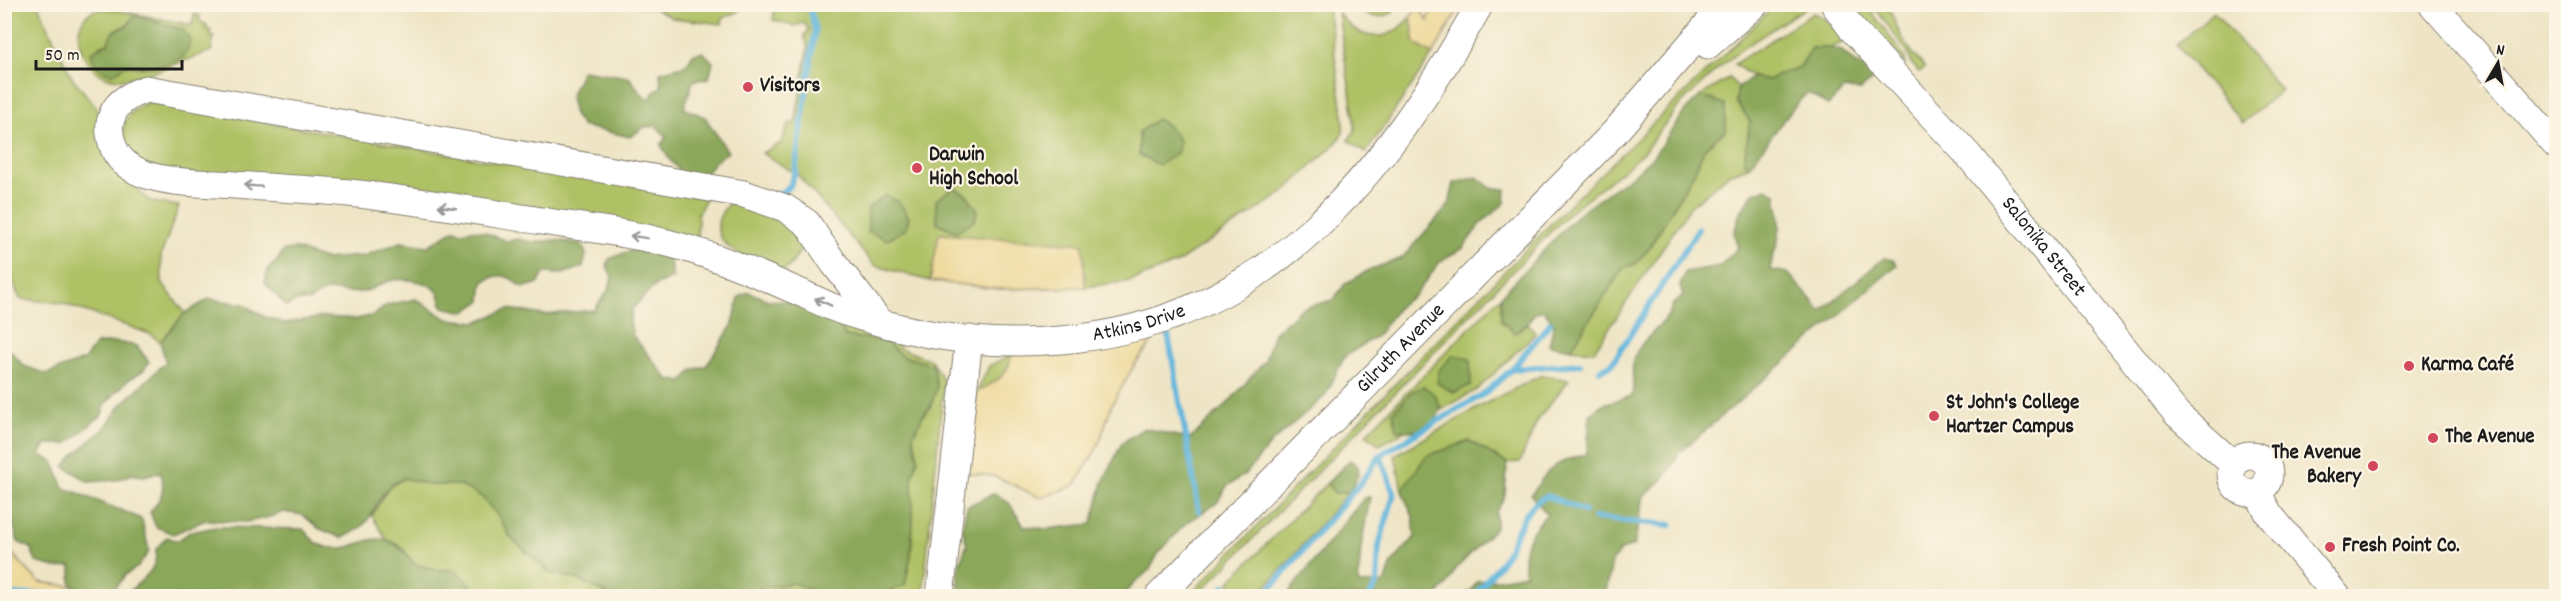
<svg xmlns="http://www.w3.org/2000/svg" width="2561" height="601" font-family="Dekko,sans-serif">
  <rect width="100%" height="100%" fill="#fcf5e5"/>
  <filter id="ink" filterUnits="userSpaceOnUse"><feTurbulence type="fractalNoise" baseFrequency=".0167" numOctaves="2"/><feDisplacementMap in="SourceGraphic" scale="12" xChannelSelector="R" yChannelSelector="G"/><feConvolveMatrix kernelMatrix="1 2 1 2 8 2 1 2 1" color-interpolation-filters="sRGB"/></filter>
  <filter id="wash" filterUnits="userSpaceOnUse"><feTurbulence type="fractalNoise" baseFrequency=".008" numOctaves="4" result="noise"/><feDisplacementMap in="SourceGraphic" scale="24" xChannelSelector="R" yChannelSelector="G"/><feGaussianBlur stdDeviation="1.35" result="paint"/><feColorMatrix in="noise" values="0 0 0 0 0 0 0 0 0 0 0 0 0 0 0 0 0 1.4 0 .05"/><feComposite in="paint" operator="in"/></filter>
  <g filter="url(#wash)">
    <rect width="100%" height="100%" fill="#efe5c6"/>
    <path fill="#afc165" stroke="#666e40" stroke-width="1.5" fill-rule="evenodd" d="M1296 4 1328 7 1344 121 1343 133 1337 142 1283 193 1177 263 1131 281 1085 287 1082 244 940 234 930 281 874 265 798 175 762 153 781 143 789 123 795 124 808 48 804 36 809 30 804 23 794 26 773 20 775 5Z
      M4 5H38L71 76 99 111 142 181 140 193 152 202 179 206 161 255 162 283 185 313 160 342 150 334 62 303 20 299 4 261Z
      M633 5 739 4V5L738 12 723 18 722 24 672 18 657 9Z
      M1355 5H1384L1387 9 1397 5 1392 13C1377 20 1366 18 1355 5Z
      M1775 5H1810L1743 48 1714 72 1679 106 1645 150 1630 165 1573 209 1197 596H1189L1569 205Z
      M1852 5H1867L1903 55 1907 66Z
      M1873 5H1889C1895 30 1908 49 1925 68L1919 72 1912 64 1907 52Z
      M111 9 192 25 194 14 200 16 199 21 207 25 206 29 211 30 210 36H214L211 51C188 59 136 82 113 79 85 75 63 27 93 11 97 9 106 10 111 9ZM145 17 154 23 182 29 183 57C141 73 135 72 99 46L108 43 115 30Z
      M1338 12C1359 42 1387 45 1411 17L1415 44 1433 54 1366 153 1348 140 1355 131 1354 119Z
      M2214 12 2281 90 2243 123 2176 45Z
      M1813 13 1822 17 1841 33 1842 43 1831 48H1812L1800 67 1778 75 1769 80 1753 77 1734 64Z
      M1729 78 1738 87 1736 102 1750 121 1744 161 1748 167 1729 174 1690 207 1594 351 1571 349 1623 268 1635 264 1648 250 1695 171 1704 149 1726 130 1724 104 1700 96Z
      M148 102 706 198 698 214 697 244 179 173 135 164C120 136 114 118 148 102Z
      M730 202 767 208 804 235C802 250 794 265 781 273 751 260 692 243 730 202Z
      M1501 296V321L1515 333 1528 323 1535 332 1533 336 1478 389 1380 445 1366 434Z
      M840 320 901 337 899 348 931 360 944 381 923 596H880L905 585 911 555 913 520 912 478 918 458 913 436 923 415 931 406 937 387 933 365 900 355 886 341 845 336Z
      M1012 354C1008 377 996 381 977 392L989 366Z
      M1542 375 1569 380 1538 419 1520 462 1507 463 1469 441 1412 477 1402 491 1395 455 1490 401Z
      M404 478 430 485H460L482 497 498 516 511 538 550 573 577 579 611 596H475L472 587 456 571 438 570 414 564 402 547 386 539 372 516 388 488Z
      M1327 483 1335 493 1349 492 1258 596H1242L1228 583Z
      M794 583 823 596H755L760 588Z"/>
    <path fill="#8ba75a" stroke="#54623b" stroke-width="1.5" d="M133 16C149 17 164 26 182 29L190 39C189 43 189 50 186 53 178 67 139 68 126 65L113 74C101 72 92 64 91 52L108 43C110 31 117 30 128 26Z
      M1812 48H1831L1842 51 1856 64 1870 69 1874 78 1861 90 1844 89 1828 105 1808 93C1793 103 1764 149 1748 167L1744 161 1750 121 1736 102 1738 87 1753 77 1769 80 1778 75 1800 67Z
      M703 52 713 62 709 78 693 81 684 108 705 117 728 152 715 161 704 176H684L670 160 661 145 666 136 656 126 645 127 630 137 582 126 574 115 570 97 582 70 629 77 641 93 650 100 653 93 661 87 660 72 686 65 693 54Z
      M1700 96 1725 104 1726 130 1704 149 1695 171 1648 250 1635 264 1623 268 1571 349 1549 345 1554 324 1544 310 1535 313 1528 323 1515 333 1501 320V296L1577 215 1638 171 1655 154 1685 111Z
      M1157 119 1170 127 1180 142 1177 153 1159 165 1139 155V132Z
      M1477 177 1491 188 1506 189 1505 203 1481 223 1463 248 1440 262 1415 295 1400 305 1377 336 1345 356 1325 396 1271 443 1246 474 1227 486 1217 503 1185 524 1158 554 1150 569 1121 596H959V565L967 544 962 528 967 506 995 493 1009 503 1024 526 1046 529 1092 524 1103 482 1122 443 1144 428 1190 439 1228 403 1265 361 1274 333 1302 308 1333 300 1345 284 1369 270 1402 258 1449 205 1454 183Z
      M954 187 967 195 978 210 974 221 956 232 937 223 936 200Z
      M1767 188 1776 194C1777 205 1781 217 1780 228 1779 243 1772 255 1770 270L1788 273 1821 311 1884 258 1893 260 1897 265 1678 454C1673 469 1657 487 1644 496L1634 546 1621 550 1612 562 1605 596H1462L1471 591 1477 581 1499 579 1525 574C1521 547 1529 532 1547 514L1531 495C1550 466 1553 463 1587 454L1590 415 1601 405 1632 396C1635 384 1630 369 1634 358 1642 335 1668 326 1672 305L1683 296 1680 286 1685 272 1720 266 1738 248 1734 234 1739 215 1753 193Z
      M886 195 899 202 909 217 906 229 887 240 868 231V208Z
      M454 230 462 232 472 230 484 232 507 241 518 239 533 242 555 240 582 244 586 255 583 267 562 274 544 273 539 283 523 288C508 274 501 272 483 282L481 301 465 312 443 307C441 301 440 294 436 290 425 280 400 277 386 282 377 285 372 291 361 292 335 296 334 281 310 301H296L287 307 265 283 268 268 277 261 284 250 297 249 324 259 363 256 401 242 428 246Z
      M632 250 668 252 673 278 656 285 632 309 630 323 633 336 668 379 682 382 693 370 706 366 733 324 739 297 749 292 768 300 801 303 840 320 845 336 886 341 900 355 933 365 937 387 931 406 923 415 913 436 918 458 912 478 913 520 911 555 905 585 880 596H823L794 583 760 588 755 596H611L577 579 550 573 511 538 498 516 482 497 460 485H430L404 478C399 481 391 484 387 489 368 511 376 524 342 538L318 528 303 515 284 512 266 518 246 522 206 520 173 534 156 527 150 512C163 497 165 491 161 472L143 476 132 474 117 480 89 482 64 466 75 454 104 429 121 405 166 362 160 342 185 313 209 299 243 304 265 317 285 323 324 317 357 319 374 315 387 305 416 299 447 319 476 322 509 309 544 315 594 310 609 289 612 277 607 266 609 259Z
      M116 342 137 346 149 362 144 370 127 381 105 404 102 415 67 444H46L40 455 53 461 64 488C80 493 94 500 110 506 122 511 131 513 142 520L149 551 138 567 125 575 110 596 88 592 71 584V566L58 568 36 562 31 548 18 542 11 518 12 503 5 495V345L24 366 46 374 84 360 96 344Z
      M1453 355 1470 359 1471 385 1454 393 1437 383 1439 370Z
      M1423 386 1434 394 1441 408C1433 432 1420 433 1397 430L1393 412 1411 392Z
      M1469 441 1507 463 1505 496 1496 512V527L1456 569 1447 585 1435 596H1286L1364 498 1370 497 1361 547 1358 584 1385 583 1392 563 1415 537 1413 517 1402 491 1426 456Z
      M1350 460 1358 466V475L1349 492 1334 493 1327 483Z
      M216 527 303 529C308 534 313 542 320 545 360 561 377 511 414 564L438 570H456L472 587 475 596H124C139 581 158 573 156 549L167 537 177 541 190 532Z"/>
    <path fill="#eeda9e" stroke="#857b5d" stroke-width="1.5" d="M1417 5 1428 21 1432 5H1461L1433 54 1415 44 1411 17Z
      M939 234 1083 244 1085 287 999 289 930 281Z
      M1158 334 1135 364 1112 404 1098 446 1075 485 1041 498 994 476 967 473 977 392C996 381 1008 377 1012 354L1099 347Z
      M4 545 39 582 69 586 97 596H5Z"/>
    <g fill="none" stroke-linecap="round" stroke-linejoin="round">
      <path stroke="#60b5dd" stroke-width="6" d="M780 194 790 186 795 171 815 30 809 4
        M1168 334 1199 511
        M1512 369 1580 364
        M1600 370 1611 365 1698 229
        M1594 518 1671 525
        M1224 586 1234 596
        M4 596 40 594 65 596
        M1264 596 1363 480 1380 455 1484 394 1512 369 1550 323
        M1370 596 1377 583 1379 545 1394 494 1380 455
        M1475 596C1483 583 1495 571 1504 558 1517 537 1522 506 1547 496L1584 511"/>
    </g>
  </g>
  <g filter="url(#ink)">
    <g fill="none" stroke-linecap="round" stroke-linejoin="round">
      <g stroke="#868071" stroke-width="29">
        <g id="minor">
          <path id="s1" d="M1834 4 1852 29 1969 156 2177 414 2233 464"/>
          <path d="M2432 4 2556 145"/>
          <path d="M1708 45 1755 4"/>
          <path id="s2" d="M878 320 833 262 807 223 785 208 744 194 146 89C131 94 115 102 111 119 108 127 110 136 112 143 124 187 198 182 235 185 273 188 311 189 349 193 413 200 478 211 542 221 579 227 618 231 655 240 700 250 743 267 785 286 805 294 825 305 845 312 870 320 898 328 924 333 968 342 1016 344 1061 340 1269 323 1385 174 1480 4"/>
          <circle cx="2250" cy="474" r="19"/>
          <path d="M2257 492 2269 514 2337 596"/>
          <path d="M940 596 969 339"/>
          <path id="s3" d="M1159 596 1614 133 1725 4"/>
        </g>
      </g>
      <use href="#minor" stroke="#fff" stroke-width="27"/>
    </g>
    <defs><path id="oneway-shaft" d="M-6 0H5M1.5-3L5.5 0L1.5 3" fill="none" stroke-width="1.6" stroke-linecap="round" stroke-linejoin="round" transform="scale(1.5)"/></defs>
    <g stroke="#999">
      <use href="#oneway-shaft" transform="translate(253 186) rotate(-176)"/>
      <use href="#oneway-shaft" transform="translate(447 207) rotate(-172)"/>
      <use href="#oneway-shaft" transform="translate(639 237) rotate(-171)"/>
      <use href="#oneway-shaft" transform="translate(823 302) rotate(-156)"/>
    </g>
  </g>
  <g fill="#d1495b" stroke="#fcf5e5" stroke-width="2">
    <circle cx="748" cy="87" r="6"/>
    <circle cx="917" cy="168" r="6"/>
    <circle cx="2409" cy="366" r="6"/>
    <circle cx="1934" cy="416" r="6"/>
    <circle cx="2433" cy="438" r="6"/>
    <circle cx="2373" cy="466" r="6"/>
    <circle cx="2330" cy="547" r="6"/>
  </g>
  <g text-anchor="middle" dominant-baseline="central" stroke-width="4.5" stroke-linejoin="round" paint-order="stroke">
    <g font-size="21" font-weight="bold" fill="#1c1c1c" stroke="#fcf5e5" text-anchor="start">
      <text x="760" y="87">Visitors</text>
      <text x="929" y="156">Darwin<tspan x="929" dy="24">High School</tspan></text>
      <text x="2421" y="366">Karma Café</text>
      <text x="1946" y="404">St John's College<tspan x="1946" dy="24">Hartzer Campus</tspan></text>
      <text x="2445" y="438">The Avenue</text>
      <text x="2361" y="454" text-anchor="end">The Avenue<tspan x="2361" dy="24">Bakery</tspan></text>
      <text x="2342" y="547">Fresh Point Co.</text>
    </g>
    <g font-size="21" fill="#1c1c1c" stroke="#fcf5e5">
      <text stroke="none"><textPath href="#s1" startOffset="321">Salonika Street</textPath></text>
      <text stroke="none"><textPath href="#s2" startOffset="1935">Atkins Drive</textPath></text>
      <text stroke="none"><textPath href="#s3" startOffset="346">Gilruth Avenue</textPath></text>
    </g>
  </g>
  <rect width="2561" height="601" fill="none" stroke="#fcf5e5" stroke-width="24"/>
  <g transform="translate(2498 63) rotate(10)" stroke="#fcf5e5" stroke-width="4.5" paint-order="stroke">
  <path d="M0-4.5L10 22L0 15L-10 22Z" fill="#1c1c1c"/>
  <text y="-9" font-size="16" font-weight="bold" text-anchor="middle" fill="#1c1c1c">N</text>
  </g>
  <path d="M36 60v9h146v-9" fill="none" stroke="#1c1c1c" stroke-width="3"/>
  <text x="45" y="60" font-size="18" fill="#1c1c1c" stroke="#fcf5e5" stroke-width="4.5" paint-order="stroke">50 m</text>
</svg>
